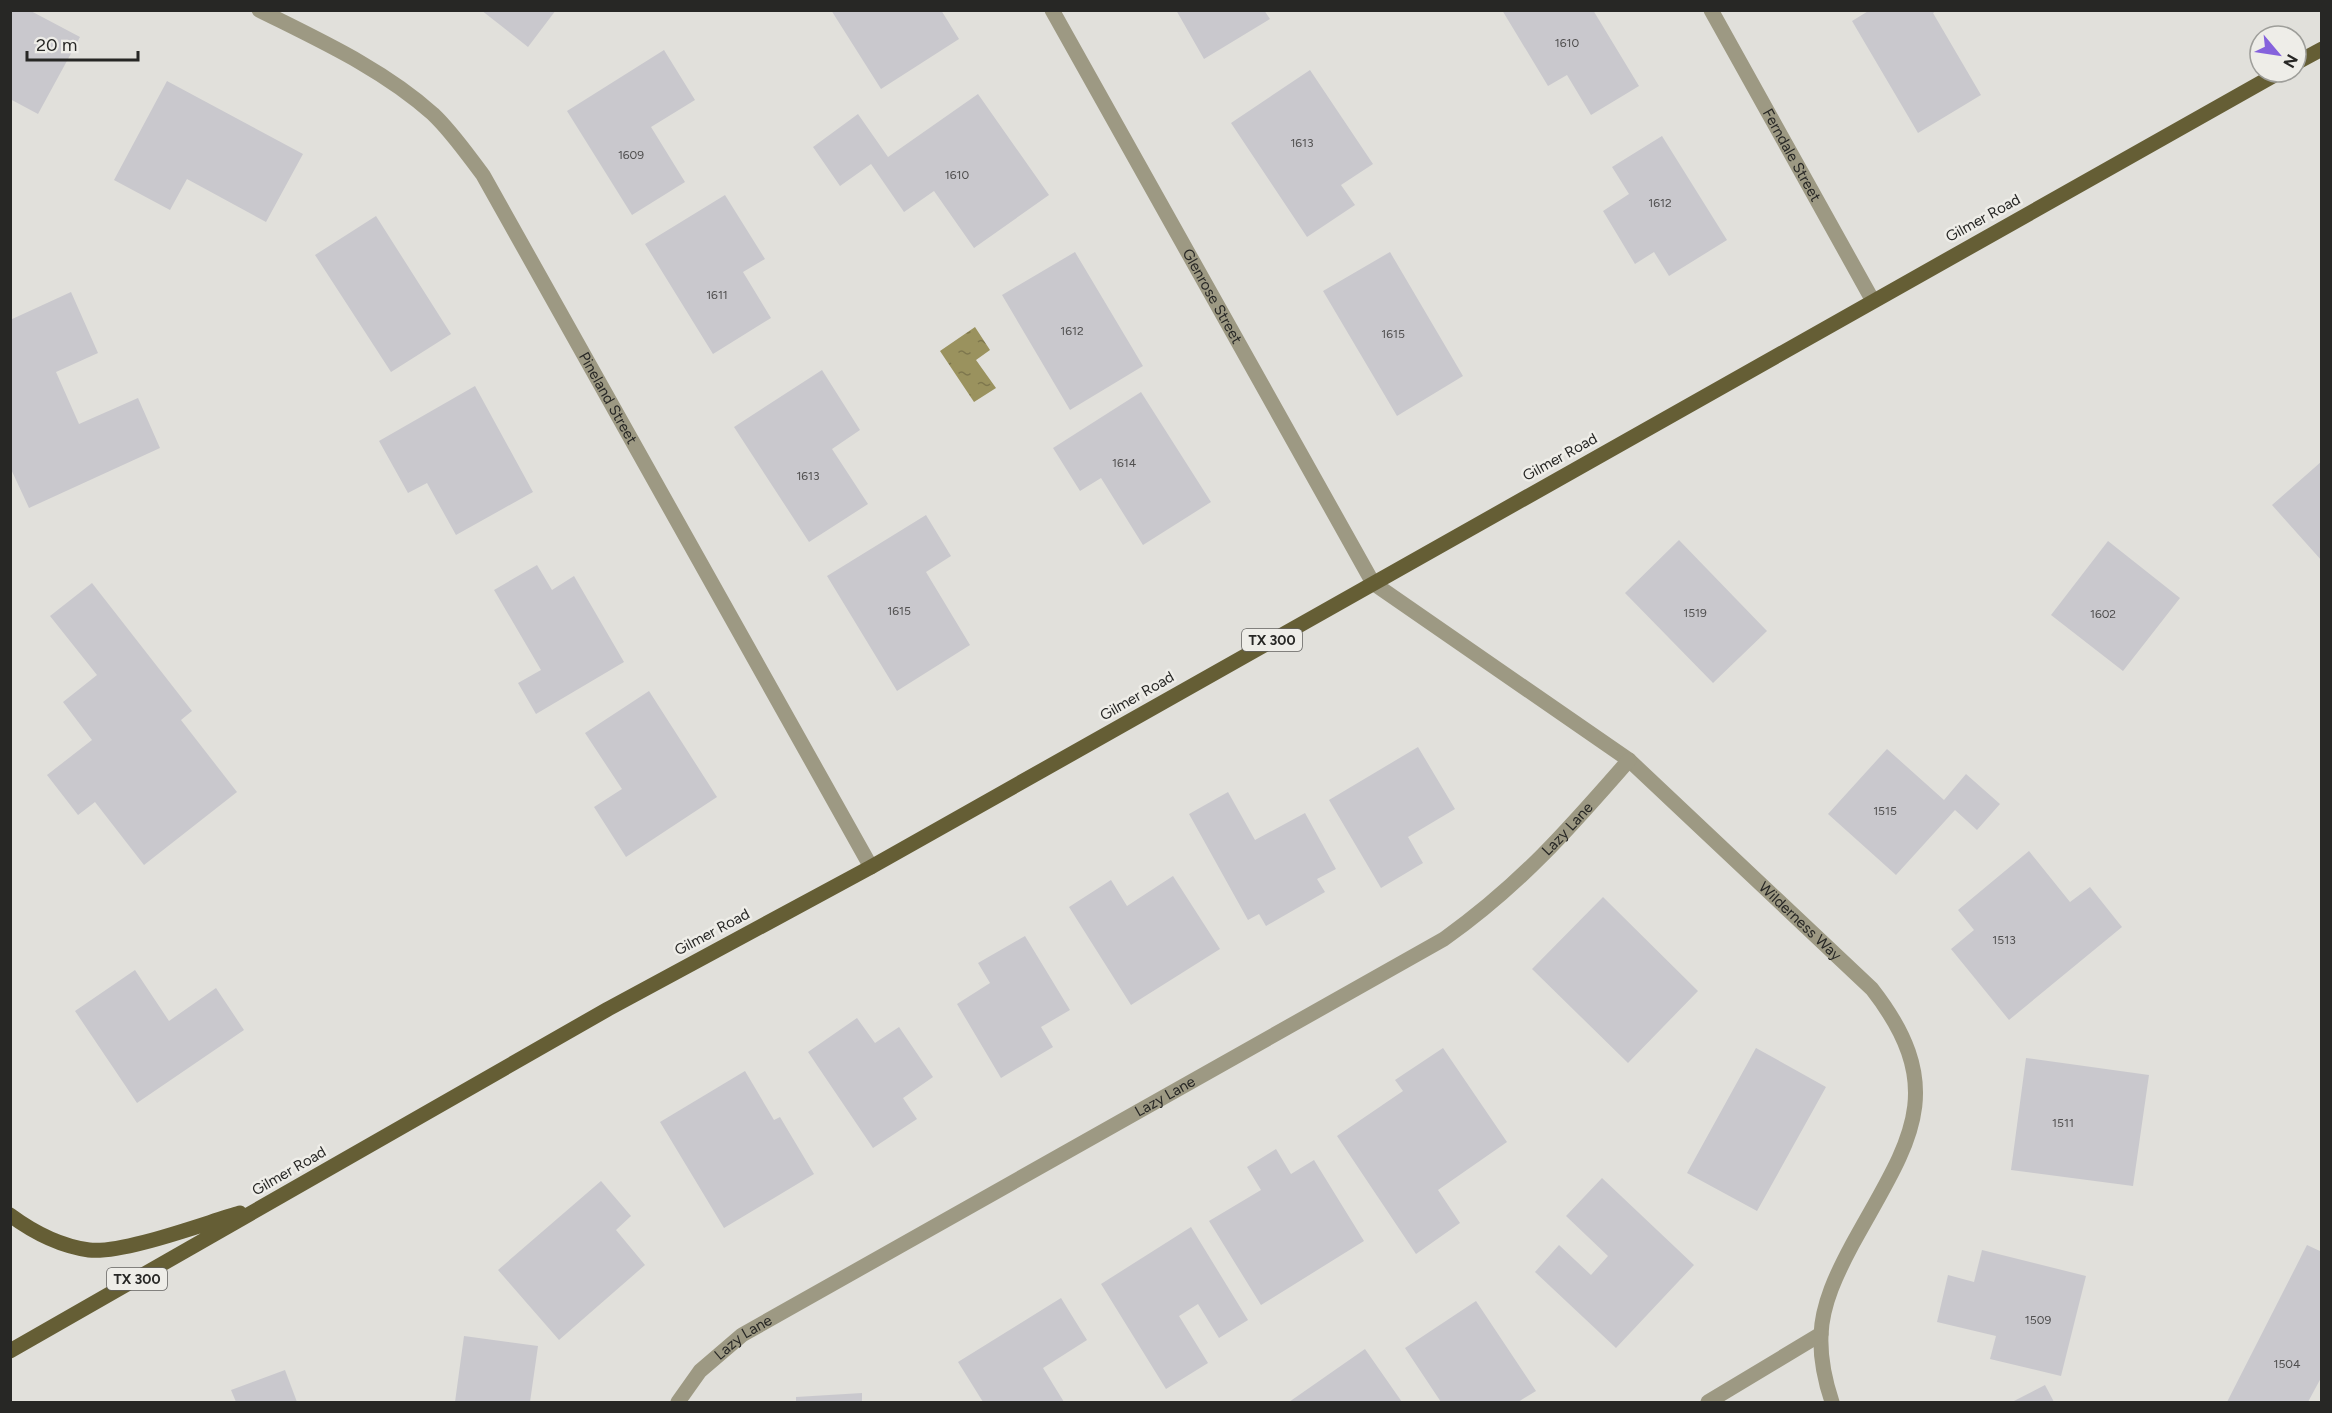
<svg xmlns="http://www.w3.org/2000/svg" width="2332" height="1413" font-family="Figtree,sans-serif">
  <defs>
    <pattern id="water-ripples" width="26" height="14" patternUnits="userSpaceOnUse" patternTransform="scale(1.5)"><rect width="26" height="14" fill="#9a925e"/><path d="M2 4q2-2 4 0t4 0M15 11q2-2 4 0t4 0" fill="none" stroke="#7e774d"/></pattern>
  </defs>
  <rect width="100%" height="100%" fill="#e1e0db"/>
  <path fill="url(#water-ripples)" d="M975 327 990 350 976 360 996 388 974 402 940 351Z"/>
  <path fill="#c9c8cd" d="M10 10H29L80 37 38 114 10 99Z
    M481 10H556L528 47Z
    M831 10H941L959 39 881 89Z
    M1176 10H1264L1270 19 1204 59Z
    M1502 10H1593L1639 86 1591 115 1567 75 1548 86Z
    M1870 10H1937L1933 13 1981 95 1918 133 1852 21Z
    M664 50 695 100 651 127 685 182 632 215 567 111Z
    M1310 70 1373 164 1341 185 1355 205 1307 237 1231 123Z
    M167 81 303 154 266 222 187 179 170 210 114 180Z
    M978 94 1049 195 974 248 934 191 904 212 871 164 840 186 813 147 858 114 888 157Z
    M1662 136 1727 240 1669 276 1654 252 1635 264 1603 211 1629 194 1612 167Z
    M725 195 765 259 743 272 771 318 713 354 645 244Z
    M376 216 451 334 391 372 315 255Z
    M1075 252 1143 366 1070 410 1002 295Z
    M1390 252 1463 376 1397 416 1323 291Z
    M71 292 98 353 56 372 79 424 138 398 160 448 29 508 10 467V320Z
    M822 370 860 430 832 449 868 504 809 542 734 427Z
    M475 386 533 492 456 535 427 483 408 493 379 441Z
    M1141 392 1211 502 1143 545 1101 478 1080 491 1053 448Z
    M2322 461V561L2272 505Z
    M926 515 951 556 926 572 970 645 897 691 827 576Z
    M1679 540 1767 631 1713 683 1625 593Z
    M2108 541 2180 598 2123 671 2051 615Z
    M537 565 552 590 574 576 624 662 536 714 518 683 541 670 494 590Z
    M92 583 192 711 181 720 237 792 144 865 95 802 78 815 47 775 92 740 63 702 97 675 50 616Z
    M649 691 717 797 626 857 594 807 622 789 585 733Z
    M1418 747 1455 809 1408 837 1423 863 1381 888 1329 800Z
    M1887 749 1944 800 1966 774 2000 804 1977 830 1955 810 1896 875 1828 814Z
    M1228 792 1255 840 1305 813 1336 869 1317 879 1325 892 1266 926 1259 914 1248 920 1189 814Z
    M2029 851 2070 902 2090 887 2122 927 2009 1020 1951 949 1974 930 1958 910Z
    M1173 876 1220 949 1131 1005 1069 907 1111 880 1127 906Z
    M1603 897 1698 991 1628 1063 1532 969Z
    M1025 936 1070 1010 1041 1027 1053 1047 1001 1078 957 1004 990 983 978 963Z
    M135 970 169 1021 216 988 244 1030 137 1103 75 1011Z
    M857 1018 875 1043 899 1027 933 1077 903 1098 917 1119 873 1148 808 1052Z
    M1443 1048 1507 1142 1438 1190 1460 1223 1416 1254 1337 1136 1403 1091 1395 1080Z
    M1756 1048 1826 1087 1757 1211 1687 1173Z
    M2026 1058 2149 1075 2133 1186 2011 1170Z
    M745 1071 774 1120 780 1117 814 1174 724 1228 660 1122Z
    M1276 1149 1291 1174 1314 1160 1364 1241 1261 1305 1209 1221 1261 1190 1247 1167Z
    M1602 1178 1694 1265 1616 1348 1535 1272 1559 1245 1591 1275 1608 1256 1566 1216Z
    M601 1181 631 1216 616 1230 645 1265 559 1340 498 1270Z
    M1191 1227 1248 1320 1219 1338 1198 1304 1179 1316 1208 1363 1166 1389 1101 1284Z
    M2307 1245 2322 1252V1376L2308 1402H2227Z
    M1982 1250 2086 1276 2061 1376 1990 1359 1996 1336 1937 1322 1948 1275 1974 1282Z
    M1061 1298 1087 1340 1043 1368 1064 1402H983L958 1362Z
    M1476 1301 1536 1391 1518 1402H1441L1405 1348Z
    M464 1336 538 1346 530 1402H455Z
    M1365 1349 1402 1402H1289Z
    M285 1370 297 1402H236L231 1390Z
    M2045 1385 2054 1402H2012Z
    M862 1393V1402H796V1397Z"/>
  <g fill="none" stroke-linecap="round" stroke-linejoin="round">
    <g stroke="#9d9983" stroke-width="15">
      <path id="s1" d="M259 10C319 40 383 69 433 114 452 132 467 154 483 175L871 867"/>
      <path id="s2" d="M1052 10 1373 583 1629 760 1872 989C1953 1093 1906 1146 1852 1245 1837 1273 1822 1304 1821 1335 1820 1358 1825 1381 1832 1402"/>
      <path id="s3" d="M1711 10 1873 301"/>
      <path id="s4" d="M678 1402 700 1371 742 1335 1444 939C1520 885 1568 830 1629 760"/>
      <path d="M1708 1402 1821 1334"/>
    </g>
    <path stroke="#655e35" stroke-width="15" d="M2296 63 2322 49
      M10 1215C33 1232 60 1246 89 1250 123 1254 205 1223 240 1213
      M10 1351 608 1009 871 867 2280 72"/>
  </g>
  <g text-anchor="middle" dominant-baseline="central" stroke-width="5" stroke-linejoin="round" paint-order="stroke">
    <g font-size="12" fill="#504f4f">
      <text x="1567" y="43">1610</text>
      <text x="1302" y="143">1613</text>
      <text x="631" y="155">1609</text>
      <text x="957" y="175">1610</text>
      <text x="1660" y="203">1612</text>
      <text x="717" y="295">1611</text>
      <text x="1072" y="331">1612</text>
      <text x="1393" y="334">1615</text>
      <text x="1124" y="463">1614</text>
      <text x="808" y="476">1613</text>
      <text x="899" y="611">1615</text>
      <text x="1695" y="613">1519</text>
      <text x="2103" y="614">1602</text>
      <text x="1885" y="811">1515</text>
      <text x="2004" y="940">1513</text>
      <text x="2063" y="1123">1511</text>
      <text x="2038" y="1320">1509</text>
      <text x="2287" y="1364">1504</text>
    </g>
    <g fill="#eeede8" stroke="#636260" stroke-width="1.5">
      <rect x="1242" y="629" width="60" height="22" rx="4.5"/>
      <rect x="107" y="1268" width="60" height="22" rx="4.5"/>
    </g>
    <g font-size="14" font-weight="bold" fill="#272725">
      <text x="1272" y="640">TX 300</text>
      <text x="137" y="1279">TX 300</text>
    </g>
    <g font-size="15" fill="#272725" stroke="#eeede8">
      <text stroke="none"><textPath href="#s3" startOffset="166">Ferndale Street</textPath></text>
      <text transform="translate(1983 218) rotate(-29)">Gilmer Road</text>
      <text stroke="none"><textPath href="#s2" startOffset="328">Glenrose Street</textPath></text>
      <text stroke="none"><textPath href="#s1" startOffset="538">Pineland Street</textPath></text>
      <text transform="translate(1560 457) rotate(-29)">Gilmer Road</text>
      <text transform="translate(1137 696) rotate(-30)">Gilmer Road</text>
      <text stroke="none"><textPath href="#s4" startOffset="1065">Lazy Lane</textPath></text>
      <text stroke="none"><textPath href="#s2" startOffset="1203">Wilderness Way</textPath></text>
      <text transform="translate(712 932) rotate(-28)">Gilmer Road</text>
      <text stroke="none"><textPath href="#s4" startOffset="579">Lazy Lane</textPath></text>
      <text transform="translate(289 1171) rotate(-30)">Gilmer Road</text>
      <text stroke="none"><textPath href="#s4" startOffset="93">Lazy Lane</textPath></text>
    </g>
  </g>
  <rect width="2332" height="1413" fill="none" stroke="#272725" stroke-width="24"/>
  <g transform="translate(2278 54) rotate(119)"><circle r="28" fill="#eeede8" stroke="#9e9e9a" stroke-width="1.5"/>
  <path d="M0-4.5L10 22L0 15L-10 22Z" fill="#8562dc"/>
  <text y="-9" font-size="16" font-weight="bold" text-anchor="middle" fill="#272725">N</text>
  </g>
  <path d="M27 51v9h111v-9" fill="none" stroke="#272725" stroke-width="3"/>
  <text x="36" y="51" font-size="18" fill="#272725" stroke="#eeede8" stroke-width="4.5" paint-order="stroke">20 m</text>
</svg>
